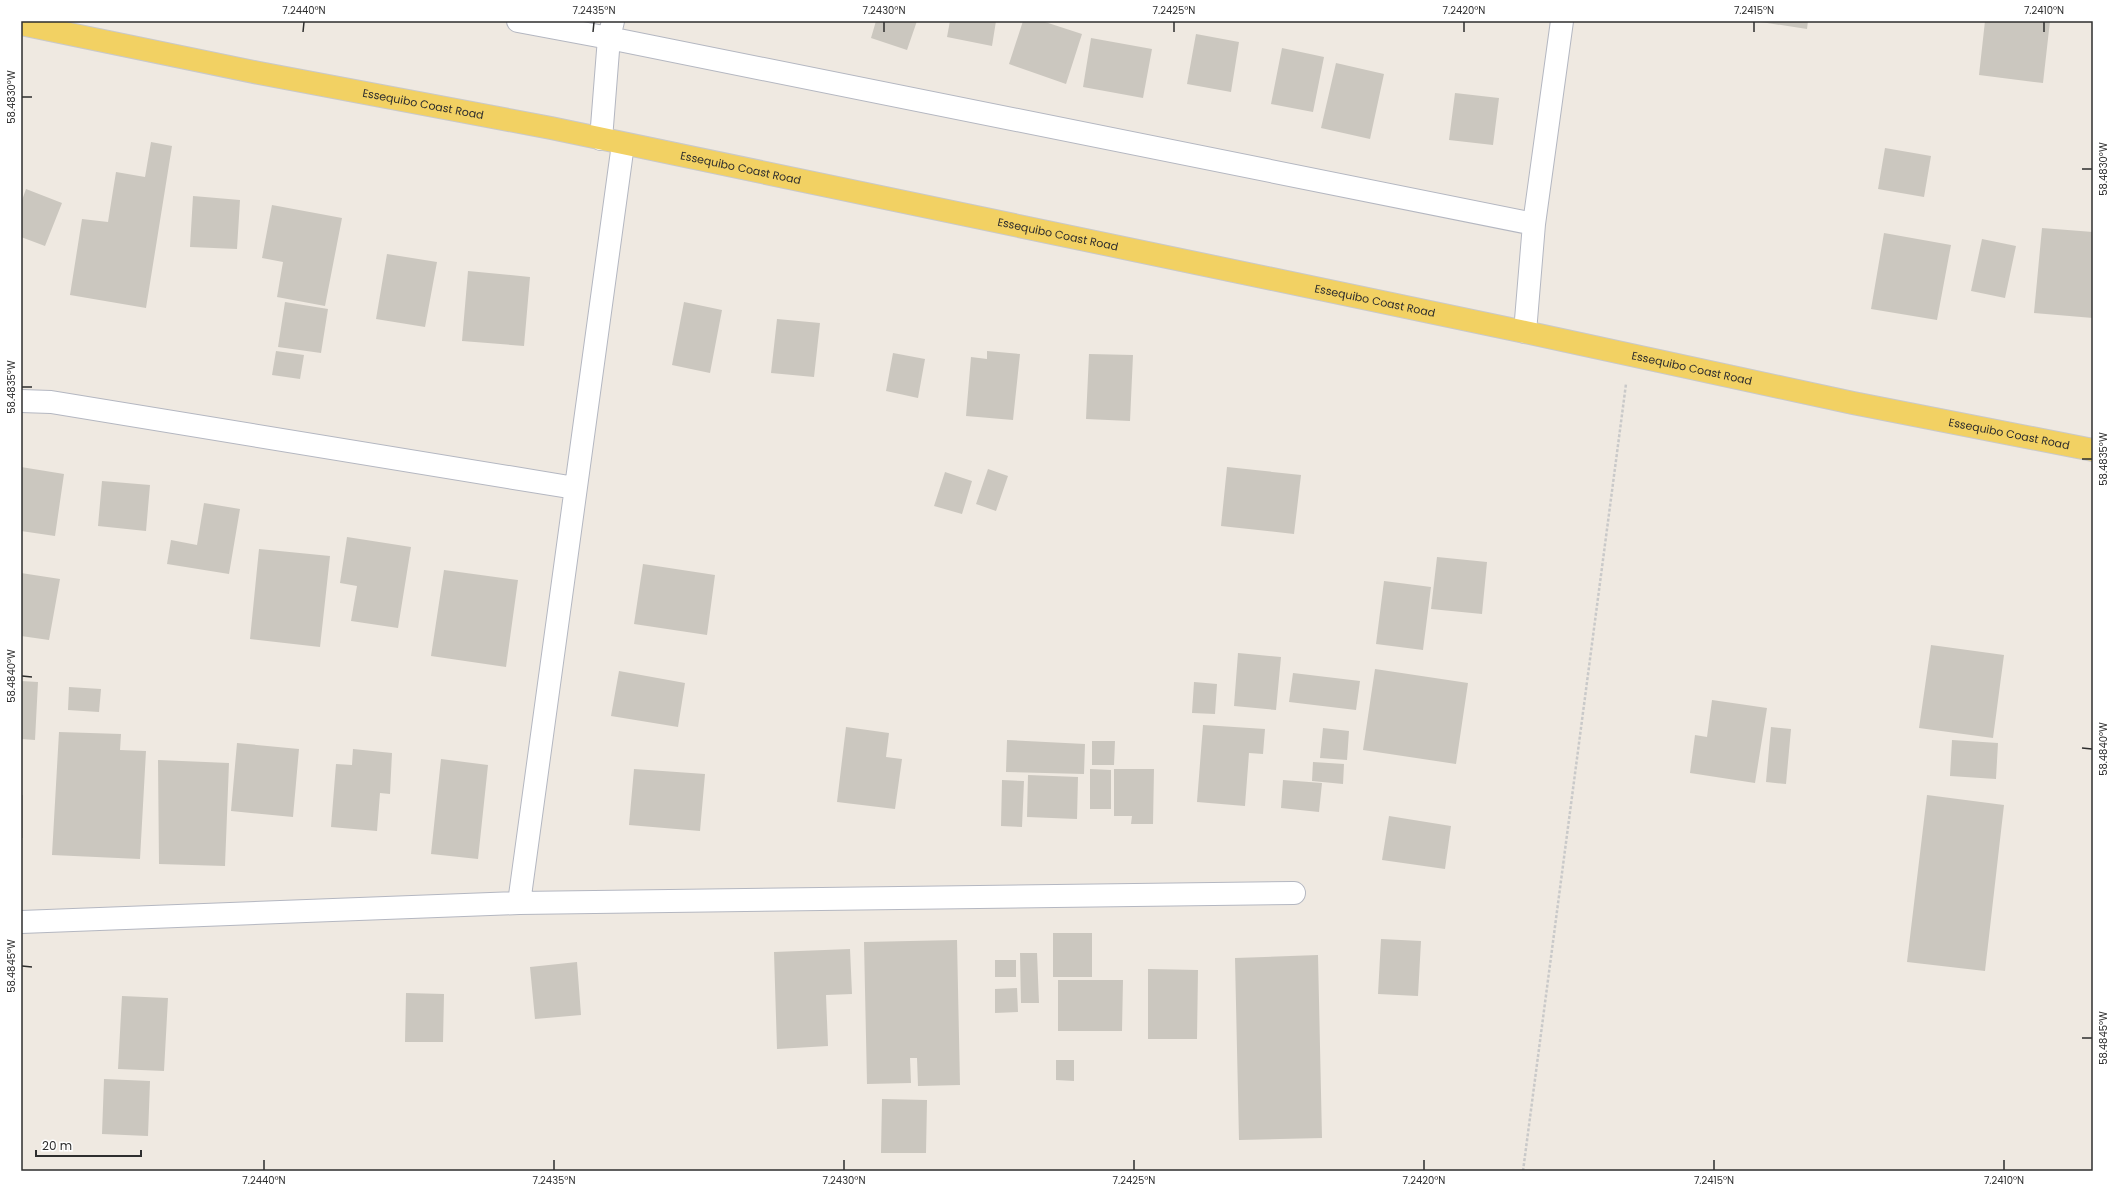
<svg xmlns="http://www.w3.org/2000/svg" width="2114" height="1192" font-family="Poppins,sans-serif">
  <rect width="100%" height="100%" fill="#efe9e1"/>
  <path fill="#cbc7bf" d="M876 21H917L907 50 871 38Z
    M950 21H996L992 46 947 37Z
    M1023 21H1042L1082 34 1066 84 1009 64Z
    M1754 21H1808L1807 29Z
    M1985 21H2050L2043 83 1979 75Z
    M1196 34 1239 42 1231 92 1187 84Z
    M1091 38 1152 49 1143 98 1083 87Z
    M1282 48 1324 57 1313 112 1271 104Z
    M1336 63 1384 74 1370 139 1321 128Z
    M1455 93 1499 98 1493 145 1449 140Z
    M151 142 172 146 146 308 70 295 82 219 108 222 116 172 145 177Z
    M1885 148 1931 156 1924 197 1878 189Z
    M26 189 62 203 45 246 21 237V203Z
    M193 196 240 200 237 249 190 247Z
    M272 205 342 218 325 306 277 297 283 262 262 258Z
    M2042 228 2093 232V318L2034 313Z
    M1884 233 1951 245 1937 320 1871 309Z
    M1982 239 2016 246 2005 298 1971 291Z
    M387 254 437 262 425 327 376 319Z
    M468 271 530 277 524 346 462 341Z
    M285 302 328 309 321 353 278 347Z
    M684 302 722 310 710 373 672 365Z
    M777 319 820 323 814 377 771 373Z
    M276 351 304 355 300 379 272 375Z
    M987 351 1020 354 1013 420 966 416 971 357 987 359Z
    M893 353 925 359 918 398 886 391Z
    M1089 354 1133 355 1130 421 1086 419Z
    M21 467 64 474 55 536 21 531Z
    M1227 467 1301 475 1294 534 1221 526Z
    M988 469 1008 476 996 511 976 504Z
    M945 472 972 481 962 514 934 506Z
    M102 481 150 485 146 531 98 526Z
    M204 503 240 509 229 574 167 564 171 540 197 545Z
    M347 537 411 547 398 628 351 621 357 586 340 583Z
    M259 549 330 556 320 647 250 639Z
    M1437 557 1487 562 1482 614 1431 609Z
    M643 564 715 575 707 635 634 624Z
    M444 570 518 580 506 667 431 656Z
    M21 573 60 579 49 640 21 636Z
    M1384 581 1431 587 1423 650 1376 644Z
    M1931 645 2004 655 1993 738 1919 728Z
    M1238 653 1281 657 1276 710 1234 706Z
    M1375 669 1468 683 1456 764 1363 750Z
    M619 671 685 683 678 727 611 716Z
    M1293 673 1360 681 1356 710 1289 702Z
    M21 681 38 682 35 740 21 739Z
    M1194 682 1217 684 1215 714 1192 713Z
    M69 687 101 689 99 712 68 710Z
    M1712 700 1767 708 1755 783 1690 773 1695 735 1707 737Z
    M1203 725 1265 729 1263 754 1249 753 1245 806 1197 802Z
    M846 727 889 733 886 757 902 759 895 809 837 802Z
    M1771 727 1791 729 1786 784 1766 782Z
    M1323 728 1349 731 1347 760 1320 758Z
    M59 732 121 734 120 750 146 751 140 859 52 855Z
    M1007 740 1085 744 1084 774 1006 772Z
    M1952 740 1998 743 1996 779 1950 776Z
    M1092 741H1115L1114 765H1092Z
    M237 743 299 749 293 817 231 811Z
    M353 749 392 753 390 794 380 793 377 831 331 827 336 764 352 765Z
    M441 759 488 765 478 859 431 854Z
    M158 760 229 763 225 866 159 864Z
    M1313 762 1344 764 1343 784 1312 781Z
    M634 769 705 774 700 831 629 825Z
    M1090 769 1111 770V809H1090Z
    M1114 769H1154L1153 824H1131L1132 816H1114Z
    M1028 775 1078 777 1077 819 1027 817Z
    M1002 780 1024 781 1022 827 1001 826Z
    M1283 780 1322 783 1319 812 1281 808Z
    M21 795H23V838H21Z
    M1927 795 2004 805 1985 971 1907 962Z
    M1389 816 1451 826 1445 869 1382 860Z
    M1053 933H1092V977H1053Z
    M1381 939 1421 941 1418 996 1378 994Z
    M957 940 960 1085 918 1086 917 1058H910L911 1083 867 1084 864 942Z
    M850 949 852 994 826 995 828 1046 777 1049 774 952Z
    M1020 953H1037L1039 1003H1021Z
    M1318 955 1322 1138 1239 1140 1235 958Z
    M995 960H1016V977H995Z
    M577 962 581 1015 535 1019 530 967Z
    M1148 969 1198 970 1197 1039H1148Z
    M1058 980H1123L1122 1031H1058Z
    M1017 988 1018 1012 995 1013V989Z
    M406 993 444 994 443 1042H405Z
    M122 996 168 998 164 1071 118 1069Z
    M1056 1060H1074V1081L1056 1080Z
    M104 1079 150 1081 148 1136 102 1134Z
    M882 1099 927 1100 926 1153H881Z"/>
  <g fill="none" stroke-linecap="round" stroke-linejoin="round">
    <g stroke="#b4b7c1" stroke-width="24">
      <path id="street" d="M518 21 609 38 1534 224
        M601 139 609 38 613 21
        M1525 332 1534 224 1562 21
        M21 401 51 402 575 488
        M519 903 623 144
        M21 922 519 903 1294 893"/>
    </g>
    <g stroke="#c9c9c9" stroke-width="24">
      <g id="primary">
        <path id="s1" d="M21 24 259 73 551 128 1525 332 1853 403 2093 450"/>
      </g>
    </g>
    <path stroke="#c9c9c9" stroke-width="2.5" stroke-dasharray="3 2" stroke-linecap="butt" d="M1523 1171 1626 384"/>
    <use href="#street" stroke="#fff" stroke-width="22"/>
    <use href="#primary" stroke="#f2d163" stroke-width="22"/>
  </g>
  <path fill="none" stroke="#2e2e2e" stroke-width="1.5" d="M303 32 304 22M593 32 594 22M884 32V22M1174 32V22M1464 32V22M1754 32V22M2044 32V22M22 97H32M2082 169H2092M22 387H32M2082 459H2092M22 676 32 677M2082 748 2092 749M22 966 32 967M2082 1038H2092M264 1170V1160M554 1170V1160M844 1170V1160M1134 1170V1160M1424 1170V1160M1714 1170V1160M2004 1170V1160"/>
  <g text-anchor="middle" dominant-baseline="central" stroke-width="3" stroke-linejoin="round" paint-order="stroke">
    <g font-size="11" fill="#2e2e2e" stroke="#fff">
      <text stroke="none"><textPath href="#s1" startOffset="410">Essequibo Coast Road</textPath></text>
      <text stroke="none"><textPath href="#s1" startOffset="734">Essequibo Coast Road</textPath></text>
      <text stroke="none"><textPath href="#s1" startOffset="1058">Essequibo Coast Road</textPath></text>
      <text stroke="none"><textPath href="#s1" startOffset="1382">Essequibo Coast Road</textPath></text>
      <text stroke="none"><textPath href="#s1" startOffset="1706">Essequibo Coast Road</textPath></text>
      <text stroke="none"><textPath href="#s1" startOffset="2030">Essequibo Coast Road</textPath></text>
    </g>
  </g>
  <rect width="2114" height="1192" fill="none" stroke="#ffffff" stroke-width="44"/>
  <path d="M36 1150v6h105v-6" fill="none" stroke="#2e2e2e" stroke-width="2"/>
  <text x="42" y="1150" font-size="12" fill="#2e2e2e" stroke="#ffffff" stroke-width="3" paint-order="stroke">20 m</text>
  <rect x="22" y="22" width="2070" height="1148" fill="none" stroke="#2e2e2e" stroke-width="1.5"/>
  <g font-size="10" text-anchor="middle" fill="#2e2e2e">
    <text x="304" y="14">7.2440°N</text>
    <text x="594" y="14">7.2435°N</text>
    <text x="884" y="14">7.2430°N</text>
    <text x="1174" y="14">7.2425°N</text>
    <text x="1464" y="14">7.2420°N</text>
    <text x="1754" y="14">7.2415°N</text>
    <text x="2044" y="14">7.2410°N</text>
    <text transform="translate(11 97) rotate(-90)" y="4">58.4830°W</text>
    <text transform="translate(2103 169) rotate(-90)" y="4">58.4830°W</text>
    <text transform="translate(11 387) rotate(-90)" y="4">58.4835°W</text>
    <text transform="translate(2103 459) rotate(-90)" y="4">58.4835°W</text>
    <text transform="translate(11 676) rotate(-90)" y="4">58.4840°W</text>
    <text transform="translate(2103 749) rotate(-90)" y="4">58.4840°W</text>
    <text transform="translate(11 966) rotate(-90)" y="4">58.4845°W</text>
    <text transform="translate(2103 1038) rotate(-90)" y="4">58.4845°W</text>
    <text x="264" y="1184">7.2440°N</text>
    <text x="554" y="1184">7.2435°N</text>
    <text x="844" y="1184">7.2430°N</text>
    <text x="1134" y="1184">7.2425°N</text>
    <text x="1424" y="1184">7.2420°N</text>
    <text x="1714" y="1184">7.2415°N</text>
    <text x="2004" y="1184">7.2410°N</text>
  </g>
</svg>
